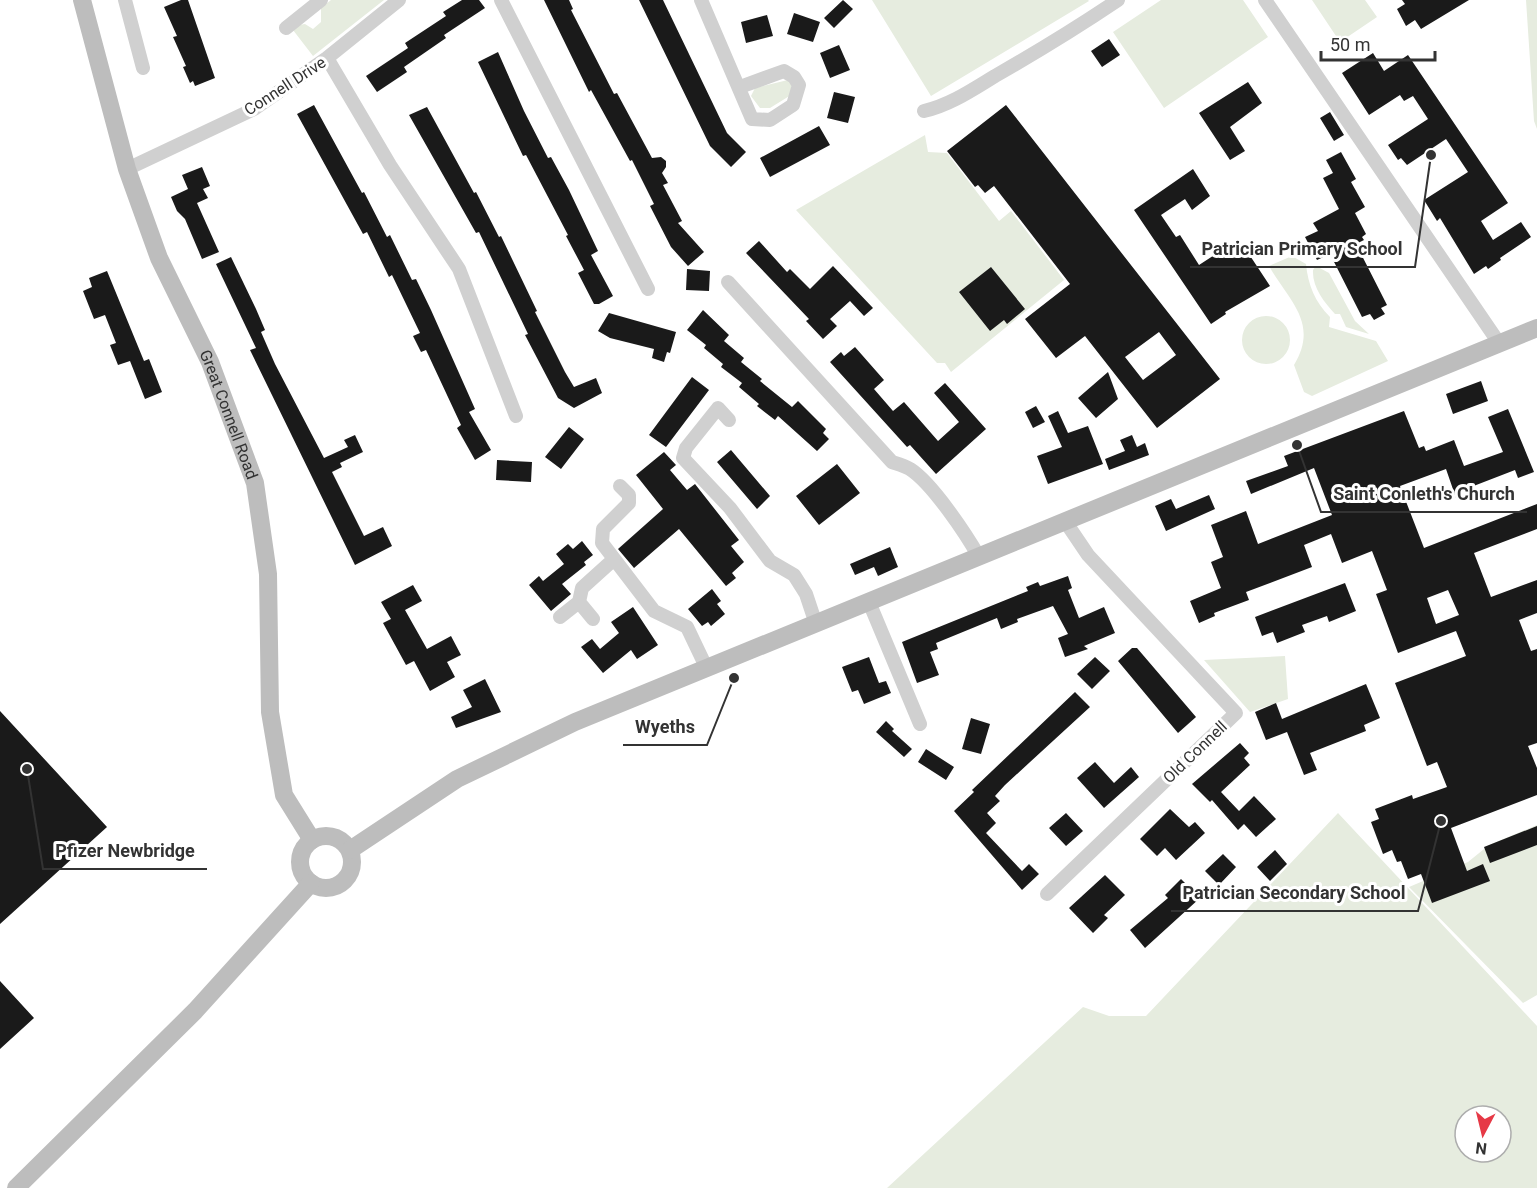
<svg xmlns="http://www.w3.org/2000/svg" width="1537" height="1188" font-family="Roboto,sans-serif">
  <rect width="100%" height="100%" fill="#fff"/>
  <path fill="#e6ecdf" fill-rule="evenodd" d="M331 0H384L313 56 293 30 299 25 305 24 313 29 321 22V8Z
    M872 0H1088L1089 1 931 96Z
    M1161 0H1243L1268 37 1164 108 1113 32Z
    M1312 0H1365L1377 17 1340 42Z
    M1526 0H1537V129L1534 121Z
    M788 80 792 85 791 95 770 108H760L751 96 755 88Z
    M925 135 928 152 947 153 999 221 1011 211 1064 280 951 372 945 363H937L796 210Z
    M1292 256 1306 264C1308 285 1315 302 1330 317L1329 327 1376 341 1388 361 1312 396 1304 392 1294 365C1319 323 1290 302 1269 266Z
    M1316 266 1329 273 1355 321 1369 334 1346 327 1340 314H1335C1324 302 1312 287 1313 270Z
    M1242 340a24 24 0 1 1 48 0a24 24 0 1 1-48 0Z
    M1285 656 1288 699 1250 712 1204 660Z
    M1338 813 1537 1026V1188H887L1083 1007 1109 1016H1146ZM1465 1116H1501V1152H1465Z
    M1537 825V995L1523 1003 1409 887 1468 862 1489 845Z"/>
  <path fill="#1a1a1a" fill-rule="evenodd" d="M181 0H188L215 78 195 86 193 81 190 83 183 67 186 66 173 37 177 36 164 7Z
    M462 0H479L485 8 444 35 446 38 404 67 407 72 377 92 366 76 408 48 405 43 446 16 443 12Z
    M544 0H569L573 9 571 10 614 94 617 93 652 158 661 157 666 161V167L662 173 668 183 663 185 682 221 678 223 704 252 688 266 671 247 650 206 654 204 632 160 630 161 591 90 589 92Z
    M639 0H663L727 133 746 152 731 167 710 146Z
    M843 0 853 9 834 28 824 18Z
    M1402 0H1469L1421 29 1415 20 1406 26 1397 9 1405 4Z
    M794 13 820 22 813 42 787 34Z
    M767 15 773 36 746 43 741 22Z
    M1109 39 1120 55 1102 67 1091 51Z
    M839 45 850 70 830 78 820 53Z
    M498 52 524 111 548 158 551 157 569 190 598 251 591 255 613 296 599 304H594L578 273 584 270 566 236 568 235 526 155 523 156 478 62Z
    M1373 53 1384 71 1408 55 1508 203 1481 221 1493 240 1521 222 1531 237 1500 258 1501 260 1488 269 1486 266 1474 274 1440 218 1437 221 1424 200 1468 172 1446 139 1407 165 1401 158 1398 160 1388 145 1428 119 1413 96 1404 101 1400 95 1369 115 1342 73Z
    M1248 82 1262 103 1230 127 1245 151 1230 160 1199 113Z
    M834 92 855 97 848 123 827 118Z
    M314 105 362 193 364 192 387 237 390 235 412 280 416 279 431 310 475 409 469 412 491 450 475 460 457 428 461 425 426 350 421 352 413 336 420 333 392 275 389 277 367 232 363 234 297 114Z
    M1006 105 1220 379 1157 428 1085 336 1056 358 1025 319 1070 284 994 186 985 193 978 185 975 187 947 151ZM1159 332 1176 355 1143 380 1125 357Z
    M427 107 474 193 476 192 499 237 501 236 537 311 535 312 565 372 574 387 596 378 602 393 574 408 558 398 525 335 528 334 479 232 476 233 409 115Z
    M1330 112 1344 135 1334 141 1320 118Z
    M819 126 830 145 770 177 760 158Z
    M1341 152 1356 179 1351 182 1365 207 1355 213 1366 234 1362 237 1364 240 1356 244 1387 305 1381 308 1385 314 1374 320 1370 314 1362 317 1330 254 1317 260 1305 237 1318 231 1313 223 1339 209 1323 178 1333 173 1326 160Z
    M202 167 210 186 203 189 208 198 197 203 219 252 202 259 185 219 177 211 171 197 188 189 182 175Z
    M1193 169 1210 196 1192 210 1185 199 1161 215 1176 237 1180 235 1199 265 1239 239 1270 286 1225 312 1226 314 1211 324 1134 210Z
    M759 241 787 272 790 269 810 289 833 266 873 308 864 316 850 301 830 319 837 326 823 339 806 321 809 319 746 253Z
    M231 257 256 309 265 330 261 332 275 364 324 458 348 447 344 440 355 435 363 452 340 463 342 467 332 472 364 536 383 527 392 546 355 565 250 350 256 348 216 264Z
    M991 267 1025 309 1007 324 1004 320 990 331 959 292Z
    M687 269 710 271 709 291 686 290Z
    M107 271 144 361 149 359 162 392 145 399 130 361 118 365 110 345 116 343 105 315 94 319 83 291 92 287 89 278Z
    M703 310 729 335 724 341 744 358 741 362 762 379 760 381 792 407 798 401 826 429 823 433 829 439 817 451 778 416 775 420 757 406 759 404 739 387 742 383 721 367 723 364 704 348 706 345 687 330Z
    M609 313 676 332 670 353 667 352 664 362 652 358 654 349 610 338 598 331Z
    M855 347 884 380 874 389 893 411 904 402 938 441 959 422 934 393 945 383 986 429 936 474 910 445 907 447 830 362 841 352 844 356Z
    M1108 372 1118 399 1096 418 1078 398Z
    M692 377 709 390 666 447 649 435Z
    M1481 381 1488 401 1453 414 1446 394Z
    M1036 406 1045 422 1033 428 1025 412Z
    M1508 409 1534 472 1518 478 1515 470 1471 487 1473 492 1456 498 1446 469 1400 486 1424 548 1537 504V529L1474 553 1491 597 1537 580V613L1519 620 1531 651 1537 649V743L1528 746 1537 768V795L1451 828 1467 871 1483 864 1490 881 1432 903 1421 874 1408 879 1401 861 1397 862 1392 850 1383 854 1371 822 1379 819 1375 809 1412 795 1413 799 1447 787 1437 762 1427 766 1395 683 1466 656 1456 631 1398 653 1376 594 1387 590 1372 551 1342 563 1331 534 1304 545 1312 567 1246 592 1249 600 1214 613 1215 616 1199 623 1190 601 1221 588 1211 562 1223 557 1211 525 1246 511 1258 544 1332 515 1314 468 1251 494 1246 481 1288 466 1284 456 1404 411 1419 448 1424 446 1426 451 1454 440 1464 466 1503 452 1488 417ZM1448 590 1459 615 1436 624 1427 598Z
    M1058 411 1068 433 1088 426 1103 464 1048 484 1037 456 1062 447 1048 416Z
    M569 427 584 439 561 469 545 457Z
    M1132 435 1137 447 1145 443 1149 455 1109 470 1105 459 1125 451 1120 440Z
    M731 450 770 496 757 509 717 462Z
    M664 452 676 465 670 470 687 490 695 484 739 540 731 546 744 562 732 573 736 578 726 586 679 529 634 568 618 549 663 509 636 475Z
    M497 460 532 462 531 482 496 480Z
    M837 464 860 493 819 525 796 496Z
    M1209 495 1215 509 1166 531 1155 506 1171 499 1176 509Z
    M582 541 593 555 584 562 586 565 562 584 571 594 551 611 529 585 539 576 543 581 564 564 556 554 568 544 573 549Z
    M890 547 898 567 878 576 874 567 855 575 850 564Z
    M1068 576 1072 588 1068 590 1079 618 1104 607 1115 633 1084 646 1088 649 1065 657 1058 638 1068 634 1053 606 1017 619 1018 622 1001 629 997 618 936 643 938 649 930 652 939 675 917 683 902 642 1028 591 1026 587 1038 582 1040 586Z
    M1345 583 1356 611 1329 622 1327 616 1302 625 1305 632 1277 643 1273 632 1262 636 1255 617Z
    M413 585 422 601 405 610 427 649 451 636 461 655 447 662 455 677 430 691 414 661 406 665 383 623 391 619 381 602Z
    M712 589 721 601 717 604 725 614 711 626 708 622 702 626 688 609Z
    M633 607 658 645 637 659 631 650 603 673 581 647 592 639 600 649 619 633 611 622Z
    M1132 648H1137L1196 717 1178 733 1118 661Z
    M869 657 879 683 886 681 891 693 864 704 858 690 852 692 842 667Z
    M1095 657 1110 671 1092 689 1077 674Z
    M485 679 501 712 456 728 451 717 472 707 463 690Z
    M1366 684 1380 718 1364 725 1366 731 1310 753 1317 770 1304 775 1287 732 1266 740 1255 712 1276 703 1282 719Z
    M1075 692 1090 707 1005 785 995 796 1000 801 987 813 996 823 986 833 1022 871 1029 864 1039 874 1022 890 954 811 974 792 972 790Z
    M0 711 107 827 0 924Z
    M971 718 990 724 981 754 962 749Z
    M886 721 894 729 892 731 912 749 904 757 876 732Z
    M1240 743 1249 753 1244 758 1250 765 1221 792 1239 811 1254 796 1276 819 1256 837 1244 824 1238 830 1212 800 1210 802 1192 784Z
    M926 749 954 767 946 780 918 762Z
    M1095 762 1114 783 1131 767 1139 777 1104 808 1077 778Z
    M1170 809 1189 827 1195 822 1205 833 1176 860 1165 848 1157 856 1140 839Z
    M1066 813 1083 831 1066 846 1049 828Z
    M1537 826V845L1490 863 1484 847Z
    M1275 850 1287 864 1270 881 1257 867Z
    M1223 854 1236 867 1219 885 1205 871Z
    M1105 875 1125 895 1104 915 1108 918 1093 933 1069 908Z
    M1181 879 1200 898 1145 948 1130 930 1168 898 1165 895Z
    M0 981 34 1018 0 1049Z"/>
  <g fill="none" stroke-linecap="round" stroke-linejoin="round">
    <path stroke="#d0d0d0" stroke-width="14" d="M125 0 143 68
      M501 0 648 289
      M701 0 752 119 770 120 793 105 799 85 794 77 784 71 740 87
      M1265 0 1499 343
      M286 28 321 0
      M327 58 390 165 459 269 516 416
      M924 111C950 105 972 90 995 76 1037 52 1078 27 1118 0
      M127 169 254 109 327 58 399 0
      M728 282 892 462C898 464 905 466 910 469 932 483 966 534 979 557
      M729 420 718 408 686 448 683 458 730 508 770 561 794 575 806 594 816 624
      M620 486 629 495V503L603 529 602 543 654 611 687 627 707 669
      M579 602 593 619
      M869 602 920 724
      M560 617 579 602 582 588 613 560
      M1047 894 1236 713 1088 555 1065 521"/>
    <g stroke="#bdbdbd" stroke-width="18">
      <path id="s1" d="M82 0 127 169 159 258 210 362 255 483 268 574 270 712 284 795 312 840"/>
      <circle cx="326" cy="862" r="26"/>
      <path d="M350 850 457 779 575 722 1537 328"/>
      <path d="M16 1188 195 1011 311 883"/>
    </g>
  </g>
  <g text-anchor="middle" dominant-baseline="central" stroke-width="6" stroke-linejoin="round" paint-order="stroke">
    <g font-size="16" fill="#333" stroke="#fff">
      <text transform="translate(285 86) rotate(-33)">Connell Drive</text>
      <text stroke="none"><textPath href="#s1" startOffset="441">Great Connell Road</textPath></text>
      <text transform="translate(1195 752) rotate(-44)">Old Connell</text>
    </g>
  </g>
  <path fill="none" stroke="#333" stroke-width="2" d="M1431 155L1415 267H1190M1297 445L1321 512H1527M734 678L707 745H623M27 769L43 869H207M1441 821L1418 911H1171"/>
  <g fill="#333" stroke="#fff" stroke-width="2">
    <circle cx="1431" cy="155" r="6"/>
    <circle cx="1297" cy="445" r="6"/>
    <circle cx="734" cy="678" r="6"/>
    <circle cx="27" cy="769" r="6"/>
    <circle cx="1441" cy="821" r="6"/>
  </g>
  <g font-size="18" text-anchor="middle" font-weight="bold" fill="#333" stroke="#fff" stroke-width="6" stroke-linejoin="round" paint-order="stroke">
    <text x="1302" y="255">Patrician Primary School</text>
    <text x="1424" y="500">Saint Conleth's Church</text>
    <text x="665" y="733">Wyeths</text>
    <text x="125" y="857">Pfizer Newbridge</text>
    <text x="1294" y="899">Patrician Secondary School</text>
  </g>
  <g transform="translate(1483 1134) rotate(187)"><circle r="28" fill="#ffffff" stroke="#adadad" stroke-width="1.5"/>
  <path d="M0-4.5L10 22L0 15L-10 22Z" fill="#e63946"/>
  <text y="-9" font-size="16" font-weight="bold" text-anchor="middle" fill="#333333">N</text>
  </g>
  <path d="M1321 51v9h114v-9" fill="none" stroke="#333333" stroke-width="3"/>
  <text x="1330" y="51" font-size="18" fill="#333333" stroke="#ffffff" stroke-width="4.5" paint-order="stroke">50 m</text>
</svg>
